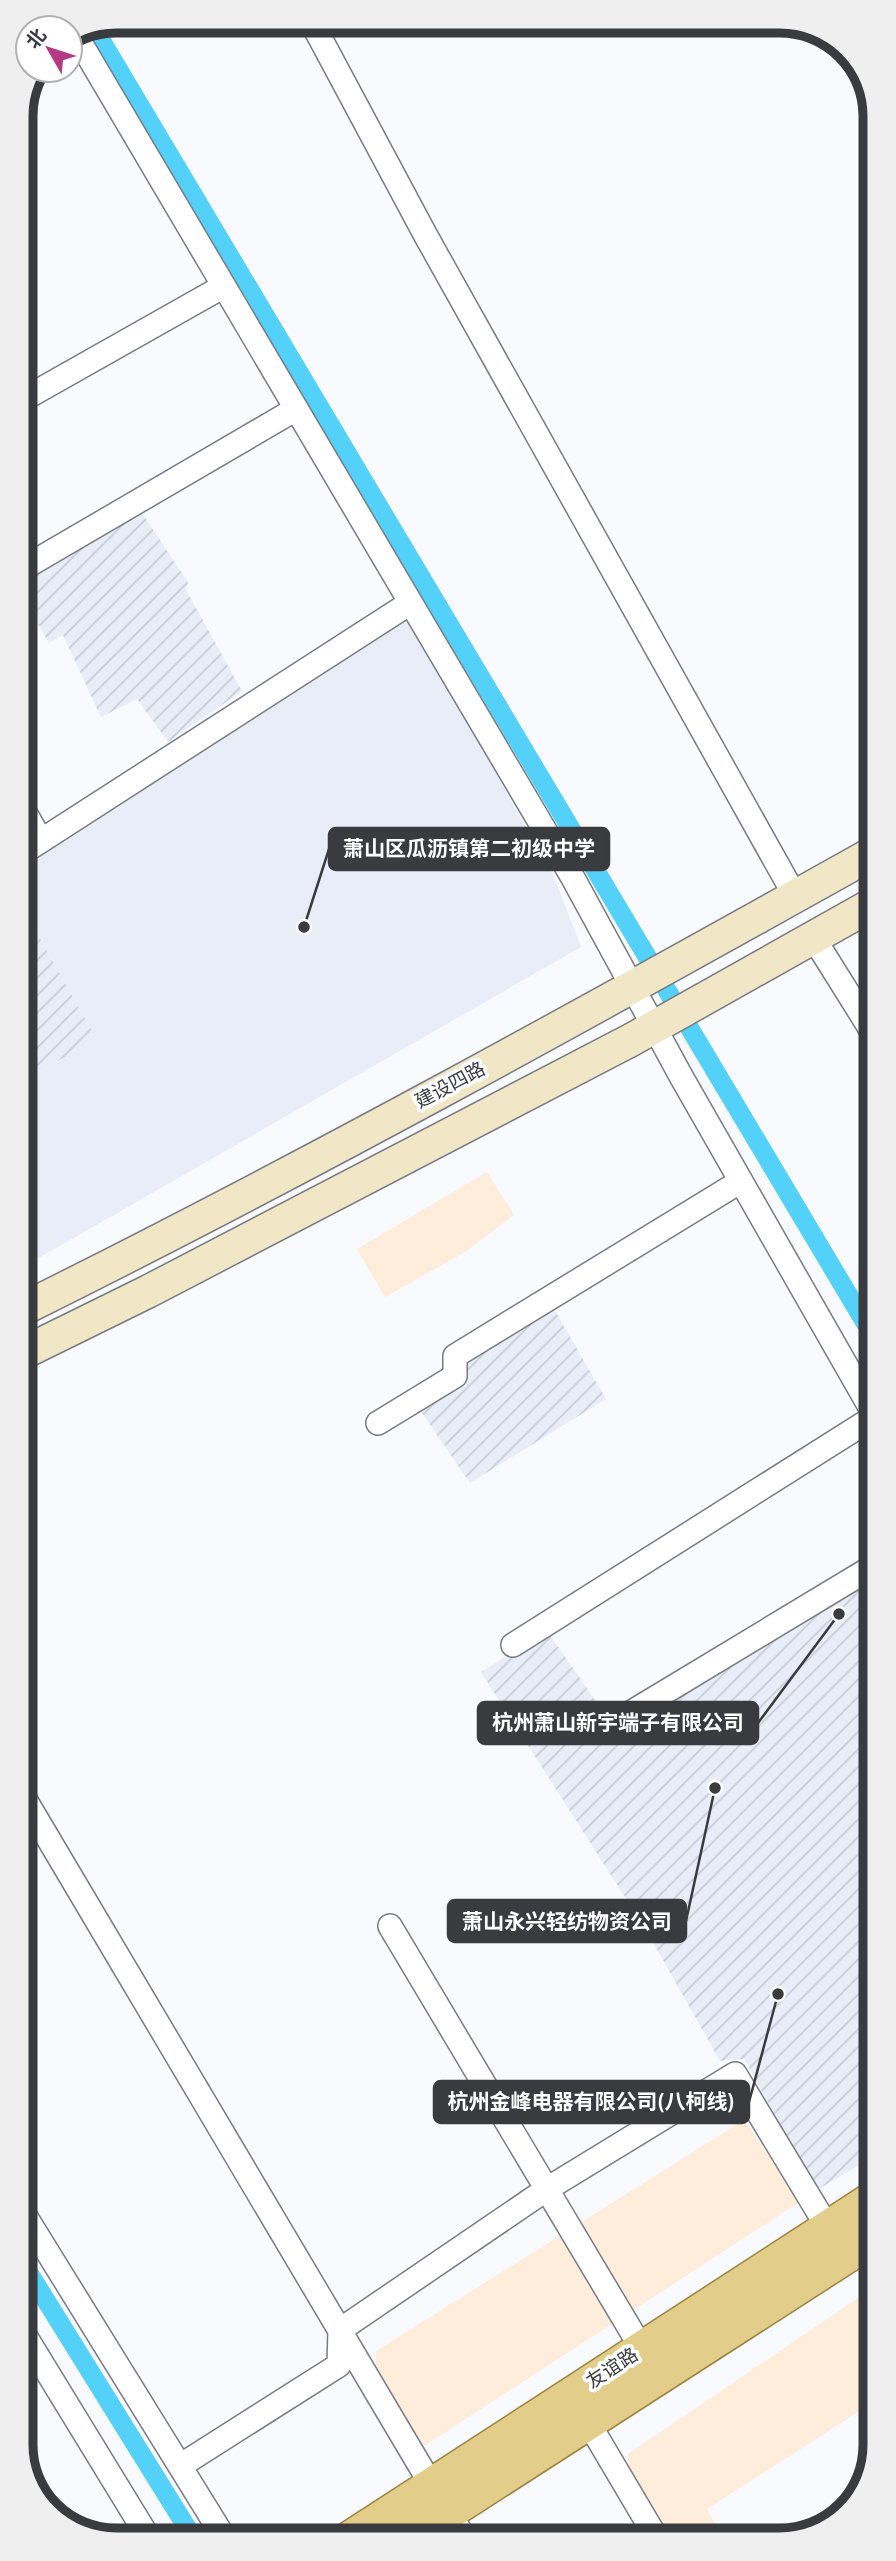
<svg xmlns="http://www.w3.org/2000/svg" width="896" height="2561" font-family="Cabin,'Noto Sans SC',sans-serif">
  <defs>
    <pattern id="industrial-furrows" width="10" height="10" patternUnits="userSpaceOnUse" patternTransform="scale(1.75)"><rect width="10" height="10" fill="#e8edf8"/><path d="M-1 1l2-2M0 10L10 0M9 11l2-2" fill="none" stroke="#c8ccd6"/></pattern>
  </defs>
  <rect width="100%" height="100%" fill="#f8fafe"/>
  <path fill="#fdedda" d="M487 1172 514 1215 465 1252 385 1297 357 1249Z
    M744 2120 801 2201 424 2446 375 2375 376 2351Z
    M870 2290 875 2298V2401L707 2509 722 2537H669L629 2473 628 2454Z"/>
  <path fill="url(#industrial-furrows)" d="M142 513 188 582 186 590 242 691 168 742 137 699 101 717 63 635 49 643 22 596V577Z
    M22 906 96 1038 22 1083Z
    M554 1309 606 1399 470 1483 420 1410 463 1362Z
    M874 1578 875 2156 817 2190 744 2059 720 2061 646 1930 481 1672 547 1631 612 1724Z"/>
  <path fill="#e8edf8" d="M375 612 395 614 414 627 554 877 581 947 23 1267 22 1083 96 1038 22 906V845Z"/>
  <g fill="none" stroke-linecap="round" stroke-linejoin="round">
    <path stroke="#54d1f8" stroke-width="19" d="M95 30 873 1336
      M24 2265 194 2539"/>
    <g stroke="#777b85" stroke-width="26">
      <path id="minor" d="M311 21 426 236 795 896
        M77 37 573 878 682 1078 874 1414
        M22 400 224 286
        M22 569 296 409
        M22 807 41 841
        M22 853 410 603
        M813 937 873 1033
        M378 1423 455 1376V1356L741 1181
        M513 1645 874 1417
        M612 1724 874 1566
        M23 1796 432 2486
        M390 1926 642 2349
        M24 2214 225 2539
        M24 2334 150 2540
        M588 2422 656 2537
        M180 2466 339 2365 340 2330 547 2189 735 2074 828 2228
        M449 2512 464 2538"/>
    </g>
    <g stroke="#777b85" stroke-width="35">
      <path id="secondary" d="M23 1309C311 1166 592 1010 873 853
        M23 1353 149 1291 631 1040 873 904"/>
    </g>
    <g stroke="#9c843e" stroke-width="38">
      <path id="primary" d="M408 2538 875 2237
        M350 2539 875 2198"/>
    </g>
    <use href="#minor" stroke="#fff" stroke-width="23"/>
    <use href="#secondary" stroke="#f1e6c5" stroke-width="32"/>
    <use href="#primary" stroke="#e3cd8b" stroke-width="35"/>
  </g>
  <g text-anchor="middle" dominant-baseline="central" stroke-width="7" stroke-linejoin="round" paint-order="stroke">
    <g font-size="19" fill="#393b3f" stroke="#fff">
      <text transform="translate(450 1085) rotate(-28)">建设四路</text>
      <text transform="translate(612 2368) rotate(-33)">友谊路</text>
    </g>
  </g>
  <path d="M0 0H896V2561H0ZM116 33H780A83 83 0 0 1 863 116V2445A83 83 0 0 1 780 2528H116A83 83 0 0 1 33 2445V116A83 83 0 0 1 116 33Z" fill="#efeff0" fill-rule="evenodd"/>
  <path fill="none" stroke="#393b3f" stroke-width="9" d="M116 33H780A83 83 0 0 1 863 116V2445A83 83 0 0 1 780 2528H116A83 83 0 0 1 33 2445V116A83 83 0 0 1 116 33Z"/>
  <path fill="none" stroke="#393b3f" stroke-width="2.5" d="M304 927L329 849M839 1614L758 1723M715 1788L686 1921M778 1994L749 2102"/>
  <g fill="#393b3f" stroke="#fff" stroke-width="2.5">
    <circle cx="304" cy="927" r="7"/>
    <circle cx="839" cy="1614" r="7"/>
    <circle cx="715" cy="1788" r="7"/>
    <circle cx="778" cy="1994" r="7"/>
  </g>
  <g fill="#393b3f" stroke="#393b3f" stroke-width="2.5">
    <rect x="329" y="828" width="280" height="42" rx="7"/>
    <rect x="478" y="1702" width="280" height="42" rx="7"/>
    <rect x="448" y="1900" width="238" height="42" rx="7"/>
    <rect x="434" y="2081" width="315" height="42" rx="7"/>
  </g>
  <g font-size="21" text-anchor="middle" font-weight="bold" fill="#fff">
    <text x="469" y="856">萧山区瓜沥镇第二初级中学</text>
    <text x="618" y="1730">杭州萧山新宇端子有限公司</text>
    <text x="567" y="1929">萧山永兴轻纺物资公司</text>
    <text x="591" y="2109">杭州金峰电器有限公司(八柯线)</text>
  </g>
  <g transform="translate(49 49) rotate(309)"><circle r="33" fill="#ffffff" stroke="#b0b1b2" stroke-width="2"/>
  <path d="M0-5L12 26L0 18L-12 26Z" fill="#b63988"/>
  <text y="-10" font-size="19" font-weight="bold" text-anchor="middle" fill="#393b3f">北</text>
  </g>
</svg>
